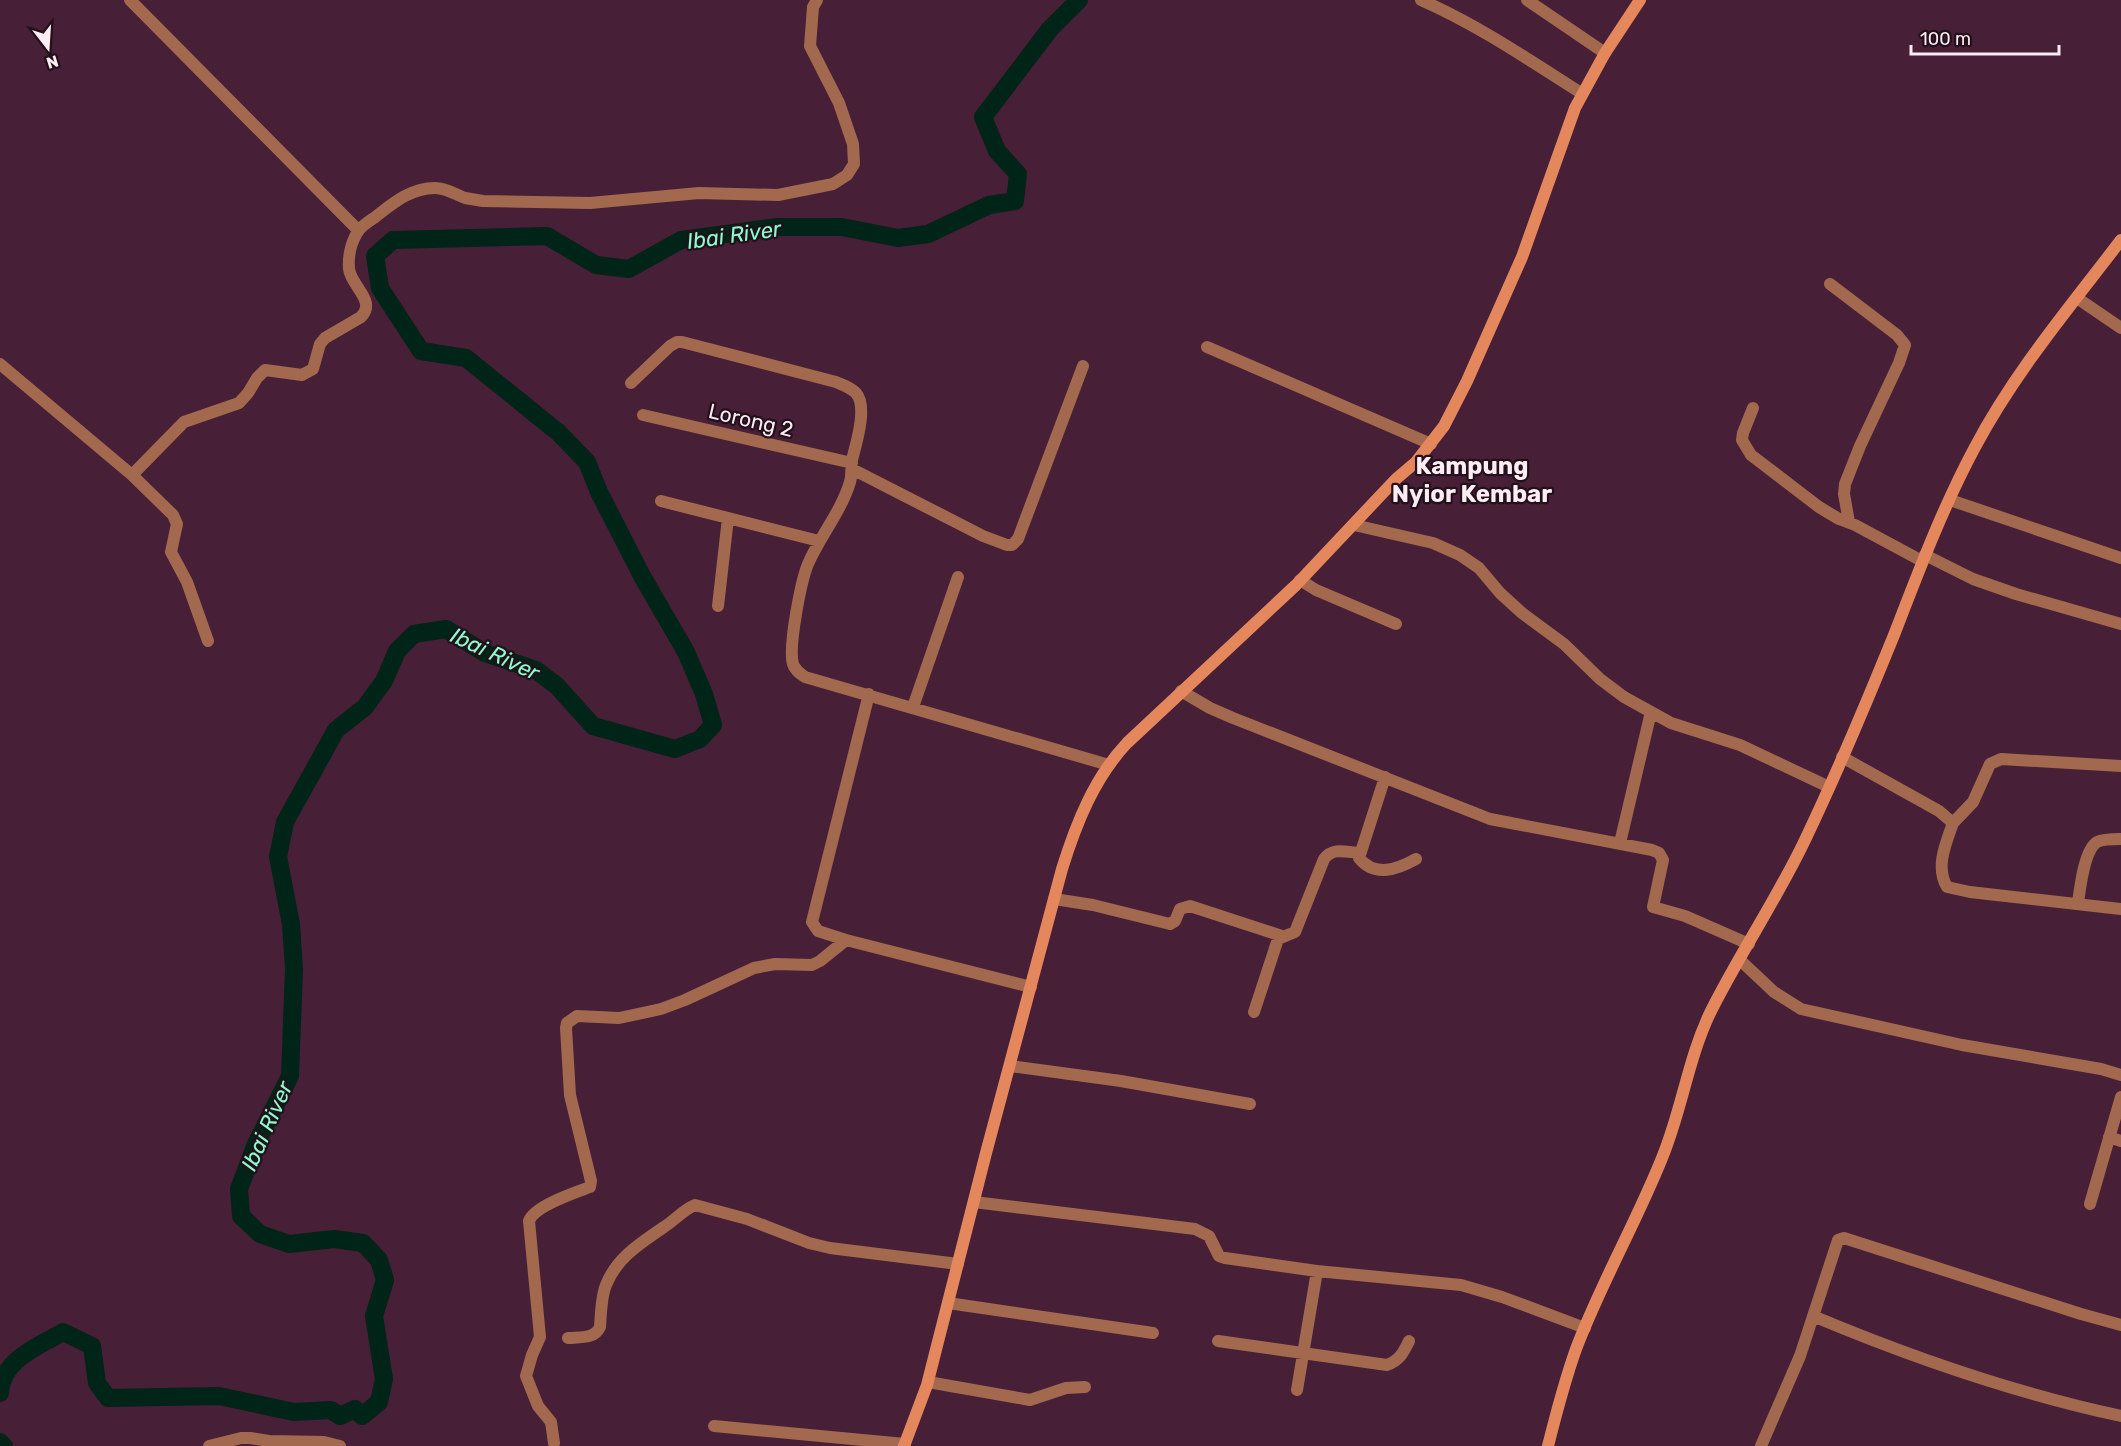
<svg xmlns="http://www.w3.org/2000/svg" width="2121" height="1446" font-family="Rubik,sans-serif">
  <rect width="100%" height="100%" fill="#471f36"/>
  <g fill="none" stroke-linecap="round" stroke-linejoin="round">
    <path stroke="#002417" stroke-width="18" d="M0 1393C1 1360 39 1346 63 1332L92 1346 97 1383 108 1398 219 1396 294 1412 331 1410 340 1416 355 1409 362 1416 379 1402 384 1379 374 1316 385 1280 379 1260 363 1243 334 1239 289 1244 260 1234 241 1216 239 1189 256 1144 290 1076 294 969 291 924 278 857 285 822 336 730 365 707 384 681 397 651 414 634 446 629 485 653 536 670 557 686 593 726 675 749 700 739 713 725 704 694 686 652 642 576 599 492 587 462 559 433 466 358 421 351 380 288 375 256 393 240 547 236 596 265 629 269 681 240 778 227H842L898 238 928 234 989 205 1015 201 1018 174 997 151 983 117 1050 29 1079 0
      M0 1442 4 1446"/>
    <path stroke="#a3694e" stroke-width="12" d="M130 0 358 230
      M1421 0C1478 25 1529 60 1581 93
      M1527 0 1605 53
      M1830 284 1897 335 1905 345 1899 363 1860 446 1845 484 1844 494 1849 522
      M2077 298 2121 328
      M1207 347 1431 444
      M0 364 132 475 173 515 177 524 171 552 187 582 208 641
      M631 383 670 346 677 342H682L836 382C843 385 850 387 856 393 868 407 856 444 852 460 851 467 852 475 850 482 841 512 820 536 808 564 801 581 788 647 793 664 795 670 799 673 805 677L1109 765
      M1753 408 1743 433 1742 440 1751 455 1819 507 1839 519 1855 525 1922 561
      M643 415 852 463
      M852 469 983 536 1007 545H1012L1018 539 1083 366
      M132 475 184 422 239 403 248 393 257 378 265 370 302 375 313 369 320 344 325 338 361 317C377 301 351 286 349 269 348 257 351 243 357 233 360 227 368 222 374 218 392 204 410 188 435 188 446 188 455 194 465 198 471 199 477 200 483 201L590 203 699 193 778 195 833 184 847 175 854 164 853 144 839 103 810 46 813 7 817 0
      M1950 500 2121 558
      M661 501 819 541
      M1354 525 1433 543 1460 555 1479 568 1500 593 1522 613 1564 644 1600 679 1624 697 1671 723 1740 745 1829 787
      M1925 555 1973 579 2016 594 2121 624
      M1300 580 1316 590 1396 624
      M718 606 728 518
      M1181 691 1210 708 1233 718 1490 819 1652 850 1659 853 1663 860 1653 907 1685 916 1749 944
      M913 707 958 577
      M1842 757 1939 811 1953 823C1946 843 1935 867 1947 887L1970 892 2121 909
      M1385 777 1359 858C1375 878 1398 869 1416 859
      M1953 823 1973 802 1990 764 2001 759 2121 766
      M1620 843 1651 712
      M1054 899 1093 905 1170 924 1175 921 1180 909 1190 906 1282 936
      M2078 903C2080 889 2084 850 2097 842 2103 839 2114 839 2121 839
      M846 940 818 931 812 922 869 694
      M1740 960 1774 992 1801 1009 1962 1045 2101 1069 2121 1075
      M1254 1012 1278 939 1295 932 1324 859C1333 847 1346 852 1359 853
      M1010 1066 1121 1081 1250 1104
      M2109 1137 2121 1141
      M974 1202 1195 1229 1209 1236 1219 1256 1225 1258 1317 1271 1461 1285 1502 1297 1585 1328
      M2090 1204 2121 1097
      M948 1303 1153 1333
      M1813 1316C1913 1358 2014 1393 2121 1416
      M568 1338C580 1337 595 1339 600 1327 601 1314 601 1297 606 1285 617 1257 641 1243 664 1227 675 1220 683 1210 695 1205L747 1219 809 1243 830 1248 958 1264
      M1218 1341 1387 1365C1400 1360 1403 1353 1409 1341
      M928 1382 1030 1400 1066 1388 1085 1387
      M1297 1390 1317 1271
      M714 1426 905 1444
      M554 1443 551 1422 538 1406 526 1376 532 1355 540 1337 529 1221C534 1206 574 1193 590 1187L591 1181 570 1095 566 1028 567 1023 577 1016 619 1018 661 1009 685 1000 754 968 775 964 812 965 820 961 846 940 1031 987
      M209 1446 241 1438H250L269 1441 324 1442 340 1446
      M1761 1446 1800 1356 1838 1240 1844 1238 2081 1314 2121 1325"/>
    <path stroke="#e4875c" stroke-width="12" d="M904 1446 927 1385 986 1153 1062 869C1076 824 1094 778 1127 743L1296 585 1396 479 1416 462 1444 426 1467 381 1522 257 1575 108 1605 53 1640 0
      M1548 1446C1556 1414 1565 1380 1576 1349 1601 1283 1636 1223 1662 1158 1682 1110 1688 1058 1711 1011 1740 953 1777 899 1805 840 1837 773 1866 704 1894 635 1918 573 1942 509 1974 449 2014 373 2069 308 2121 240"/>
  </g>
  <g text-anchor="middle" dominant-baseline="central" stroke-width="4.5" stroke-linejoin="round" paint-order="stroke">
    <g font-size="21" fill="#fdecf4" stroke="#22101a">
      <text transform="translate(751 420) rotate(13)">Lorong 2</text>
    </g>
    <g font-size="22" font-style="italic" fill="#89fecf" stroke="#22101a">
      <text transform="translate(734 235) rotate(-8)">Ibai River</text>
      <text transform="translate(495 654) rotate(25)">Ibai River</text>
      <text transform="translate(267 1126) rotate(-66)">Ibai River</text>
    </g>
    <g font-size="24" font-weight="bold" fill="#fdecf4" stroke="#22101a">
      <text x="1472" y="466">Kampung<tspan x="1472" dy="28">Nyior Kembar</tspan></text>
    </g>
  </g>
  <g transform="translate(48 48) rotate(163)" stroke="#22101a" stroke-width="4.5" paint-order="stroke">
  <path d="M0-4.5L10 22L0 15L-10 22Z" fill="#fdecf4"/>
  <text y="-9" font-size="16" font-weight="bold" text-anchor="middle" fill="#fdecf4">N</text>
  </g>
  <path d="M1911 45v9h148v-9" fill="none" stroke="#fdecf4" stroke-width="3"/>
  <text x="1920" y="45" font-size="18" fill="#fdecf4" stroke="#22101a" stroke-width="4.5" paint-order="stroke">100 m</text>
</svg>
